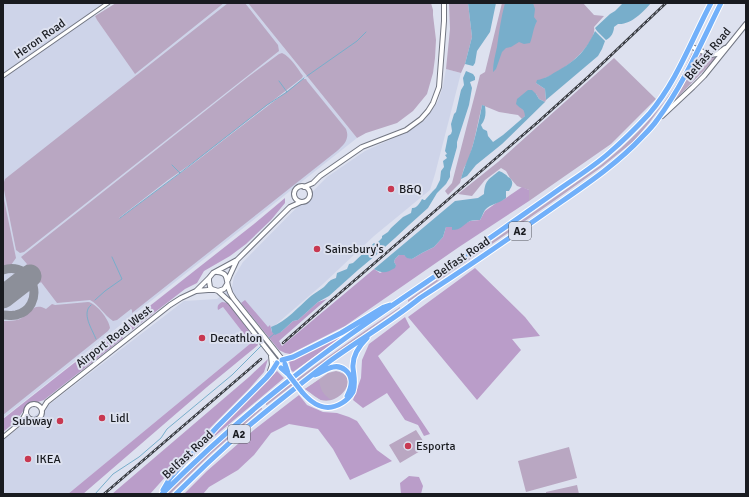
<svg xmlns="http://www.w3.org/2000/svg" width="749" height="497" font-family="Signika,sans-serif">
  <rect width="100%" height="100%" fill="#dde1ef"/>
  <path fill="#ced4e9" d="M3 3H103L105 5 91 15 95 16 97 20 135 73 224 3H248L357 138 3 418Z
    M446 69 461 73 435 174 430 190 374 236 323 284 266 333 255 339 228 303 218 309 223 307 251 343 68 494H3V440L184 301 217 299 232 287 234 277 243 262 327 177 365 151 405 133 425 120 438 101 443 86Z"/>
  <path fill="#b9a7c2" d="M116 3H224L135 74 97 20 95 16Z
    M228 3H245L278 45 279 51 24 252 20 253 16 250 3 185 5 179Z
    M248 3H431L433 10V15L436 40 435 58 433 73 427 94 413 111 397 123 366 133 357 138Z
    M449 3H468L472 37 465 64 461 73 446 69 450 29Z
    M502 3H583L594 15 604 16 594 27C597 40 575 60 565 67 561 69 557 72 554 74 550 76 546 77 542 80H539L536 83 545 89 546 100 545 102 539 99 536 94 522 108 525 112V116L522 119 518 115 499 112 482 105 474 141 469 159 464 168 460 183 448 195 445 191 452 183 480 75 485 72Z
    M282 53C291 57 297 68 303 76L302 78 198 159 168 180 119 218H120L198 160 230 135 303 79H306L307 81 346 129C350 139 344 145 337 151L132 313V310L131 309 117 320 113 321C104 315 99 305 90 300L57 303 41 282 40 283 26 265 27 264 21 257 248 77 279 54Z
    M692 53H693L679 81 672 92 649 123 634 141 603 166 551 203 408 302V300L601 165C627 144 652 120 672 91 680 79 686 66 692 53Z
    M700 53C709 55 712 60 721 53L673 102Z
    M614 58 656 99 611 144 529 201V190L517 186 510 178 506 171 501 168 485 180 472 196 458 194 498 162Z
    M3 194 16 258 11 265 3 266Z
    M88 302C96 303 109 319 110 328L108 331 3 415V321C9 321 14 321 20 319 30 314 33 302 46 309L52 304 55 305Z
    M400 307V308L311 371 267 405H266V403C309 369 354 338 400 307Z
    M336 371C362 376 340 406 321 400 316 398 310 392 305 389L328 373Z
    M261 408H262V409L212 453 170 494H166L211 450 249 417Z
    M416 430 427 447 400 463 389 445Z
    M569 447 577 478 526 492 518 461Z
    M577 485 579 494H546V492Z"/>
  <path fill="#ba9dc9" d="M522 187 529 190V201L459 247 345 326 290 354 285 353 279 350 241 303 245 300 268 327 270 325 272 332H281L293 321 298 320 318 302 327 299 279 341 282 346 374 269 380 273 396 265 394 262 395 259 399 255H404L412 259 422 253 434 247 443 237 446 227H452V230L470 221 480 220 485 211 499 201 503 200Z
    M285 198V203L271 220 246 244 230 256 204 271 197 283 185 289 128 333 123 327 254 224Z
    M475 268 525 317 540 336 512 339 521 350 477 400 408 317Z
    M222 302 228 303 255 339 258 345 207 387 83 494H68L251 343 223 307 218 310C217 306 218 304 222 302Z
    M405 317 410 327 378 356 430 434 424 436 418 425 405 420 387 393 363 408 353 400 361 378 362 360 369 344Z
    M116 330 123 338 44 400 28 405 14 423 3 432V419Z
    M351 330 293 372 291 370 289 361Z
    M268 359 264 372 249 389 202 436 150 494H112L249 377Z
    M277 371 284 378 209 441H207L236 410Z
    M319 380C321 391 322 393 331 400H321L305 389Z
    M299 395 307 405 323 412 337 413 349 417 357 421 377 450 392 461 350 480 333 449 318 429 289 424 271 433 254 455 238 470 209 487 203 494H184L207 471 255 429Z
    M409 476 419 477 423 486 421 494H401L400 483Z"/>
  <path fill="#78aecb" d="M468 3H496L490 32 477 51 475 63 473 66 465 64 472 37Z
    M505 3H533L535 9 534 17 537 21C533 28 533 36 530 43L524 44 519 42 511 47 506 48 502 52 496 69 493 72C493 63 495 56 497 47 499 32 501 18 505 3Z
    M623 3H651C643 12 631 25 618 24L614 27C614 32 611 38 606 40L597 31 595 28 610 14 615 11Z
    M595 31 605 41 602 49 598 56 546 100 545 89 536 83 537 80C545 79 552 74 559 70 577 60 586 50 595 31Z
    M466 71 473 74 475 77V80L470 82 472 88 469 105 457 142V147L450 172V177L446 184 437 193 428 208 409 225 395 238 376 255 358 270 329 296 318 302 298 320 293 321 281 332 275 335 272 332 271 327C287 321 298 307 311 296 315 293 320 290 324 287 330 281 328 281 336 278L337 273 347 269 349 264 353 263 374 243H377L382 238V236L388 232 391 228 403 217 411 213 412 208C416 209 420 203 422 199L424 200H425L433 191 436 188 440 180 441 171 444 167 443 161 447 158 445 155 447 154 445 151 448 136 451 134 452 131 451 124 454 114 456 112 461 90 464 85 463 78Z
    M528 90H532L536 94 539 99 545 102 502 144 476 165 467 176 461 179C464 166 471 154 474 141 477 129 480 117 482 105L485 106C486 113 486 119 481 125L483 129 487 131 488 136 493 142 503 135 525 116C524 107 521 110 516 104L517 99Z
    M499 171C502 172 507 175 508 177L510 178C514 183 512 186 509 191H506V198C500 203 490 204 485 210 483 213 482 217 480 220 477 220 473 220 470 221 463 225 461 230 452 230V227H446L443 237 434 247 422 253 412 259 407 258 404 255H399L395 259 394 262 396 265 395 268C386 273 383 274 374 269L455 201 478 198 484 194C485 180 488 180 499 171Z"/>
  <g fill="none" stroke-linecap="round" stroke-linejoin="round">
    <path stroke="#78aecb" stroke-width="1" d="M307 76 357 41 366 32
      M287 92 304 78
      M180 173 267 105 287 92 279 81
      M120 218 180 173 172 165
      M95 300 105 291 122 279 112 257
      M91 305C81 313 92 329 96 339
      M267 340 274 334
      M95 494 113 474 139 457 161 438 167 429 232 375 262 345"/>
    <path stroke="#8c8f99" stroke-width="9" d="M3 270C36 260 46 308 16 315 11 316 7 315 3 315"/>
    <path stroke="#8c8f99" stroke-width="23" d="M3 297 30 276"/>
    <g stroke="#727682" stroke-width="5">
      <path id="street" d="M3 76 108 3
        M20 423 26 412
        M3 437 20 423 29 418"/>
    </g>
    <g stroke="#727682" stroke-width="6">
      <path id="secondary" d="M690 46 710 55 717 54 725 48
        M662 116 693 87 704 76 746 24
        M294 194a8 8 0 1 1 16 0a8 8 0 1 1-16 0Z
        M304 187 313 183 320 176 362 147 406 130 421 119 428 111 433 103 439 87 444 21V3
        M217 272C228 273 226 278 228 286 229 291 231 295 234 299L282 359 284 361
        M228 280 230 275 237 260
        M196 291 208 290H213
        M218 291 224 289 227 284
        M277 362 230 302 218 291 212 289 210 287 209 281V278L213 273 237 260 290 207 301 202
        M270 371 272 365 271 356
        M26 412a8 8 0 1 1 16 0a8 8 0 1 1-16 0Z
        M42 410 47 402 170 305 181 298 196 291 209 278"/>
    </g>
    <g stroke="#fff" stroke-width="7">
      <path id="highway" d="M282 360 293 357 341 333 384 307 390 305
        M285 364 288 373
        M281 368 288 374
        M315 375C321 373 327 368 333 367 342 365 350 372 351 380 352 386 349 392 347 396
        M302 392C313 405 326 413 342 403 347 400 350 397 353 392 356 383 354 377 353 368 352 357 359 346 367 338
        M163 490 170 478 218 426 266 378 272 371 277 363
        M162 494C198 458 236 423 276 391 332 345 393 305 453 264 487 240 520 217 554 193 572 180 592 168 609 153 623 141 636 128 649 114 677 81 691 41 711 3
        M176 494C196 474 217 454 238 435 268 409 299 385 330 361 360 339 392 321 420 298 468 267 514 235 561 202 590 182 619 162 643 136 648 131 653 126 657 120 684 84 701 43 721 3"/>
    </g>
    <use href="#street" stroke="#fff" stroke-width="3"/>
    <use href="#secondary" stroke="#fff" stroke-width="4"/>
    <use href="#highway" stroke="#71b0fa" stroke-width="5"/>
    <g stroke="#3a3d43" stroke-width="2.5">
      <path id="rail" d="M283 343 326 305 538 122 588 77 666 3
        M104 494 261 359"/>
    </g>
    <use href="#rail" stroke="#dde1ef" stroke-width="1" stroke-dasharray="3" stroke-linecap="butt"/>
    <g stroke="#fff" stroke-width="7" stroke-linecap="butt">
      <path id="highway-bridge" d="M288 374 302 392"/>
    </g>
    <use href="#highway-bridge" stroke="#71b0fa" stroke-width="5"/>
  </g>
  <g fill="#c83851" stroke="#dde1ef" stroke-width="1.5">
    <circle cx="391" cy="189" r="4"/>
    <circle cx="317" cy="249" r="4"/>
    <circle cx="202" cy="338" r="4"/>
    <circle cx="102" cy="418" r="4"/>
    <circle cx="60" cy="421" r="4"/>
    <circle cx="408" cy="446" r="4"/>
    <circle cx="28" cy="459" r="4"/>
  </g>
  <g text-anchor="middle" dominant-baseline="central" stroke-width="4" stroke-linejoin="round" paint-order="stroke">
    <g fill="#dde1ef" stroke="#54565e" stroke-width="1">
      <rect x="509" y="222" width="22" height="18" rx="3"/>
      <rect x="228" y="425" width="22" height="18" rx="3"/>
    </g>
    <g font-size="11" font-weight="bold" fill="#191b20">
      <text x="520" y="231">A2</text>
      <text x="239" y="434">A2</text>
    </g>
    <g font-size="12" fill="#191b20" stroke="#dde1ef">
      <text transform="translate(40 39) rotate(-35)">Heron Road</text>
      <text transform="translate(708 54) rotate(-50)">Belfast Road</text>
      <text transform="translate(462 258) rotate(-34)">Belfast Road</text>
      <text transform="translate(114 337) rotate(-38)">Airport Road West</text>
      <text transform="translate(188 455) rotate(-43)">Belfast Road</text>
    </g>
    <g font-size="12" fill="#191b20" stroke="#dde1ef" text-anchor="start">
      <text x="399" y="189">B&amp;Q</text>
      <text x="325" y="249">Sainsbury's</text>
      <text x="210" y="338">Decathlon</text>
      <text x="110" y="418">Lidl</text>
      <text x="52" y="421" text-anchor="end">Subway</text>
      <text x="416" y="446">Esporta</text>
      <text x="36" y="459">IKEA</text>
    </g>
  </g>
  <rect width="749" height="497" fill="none" stroke="#191b20" stroke-width="8"/>
</svg>
